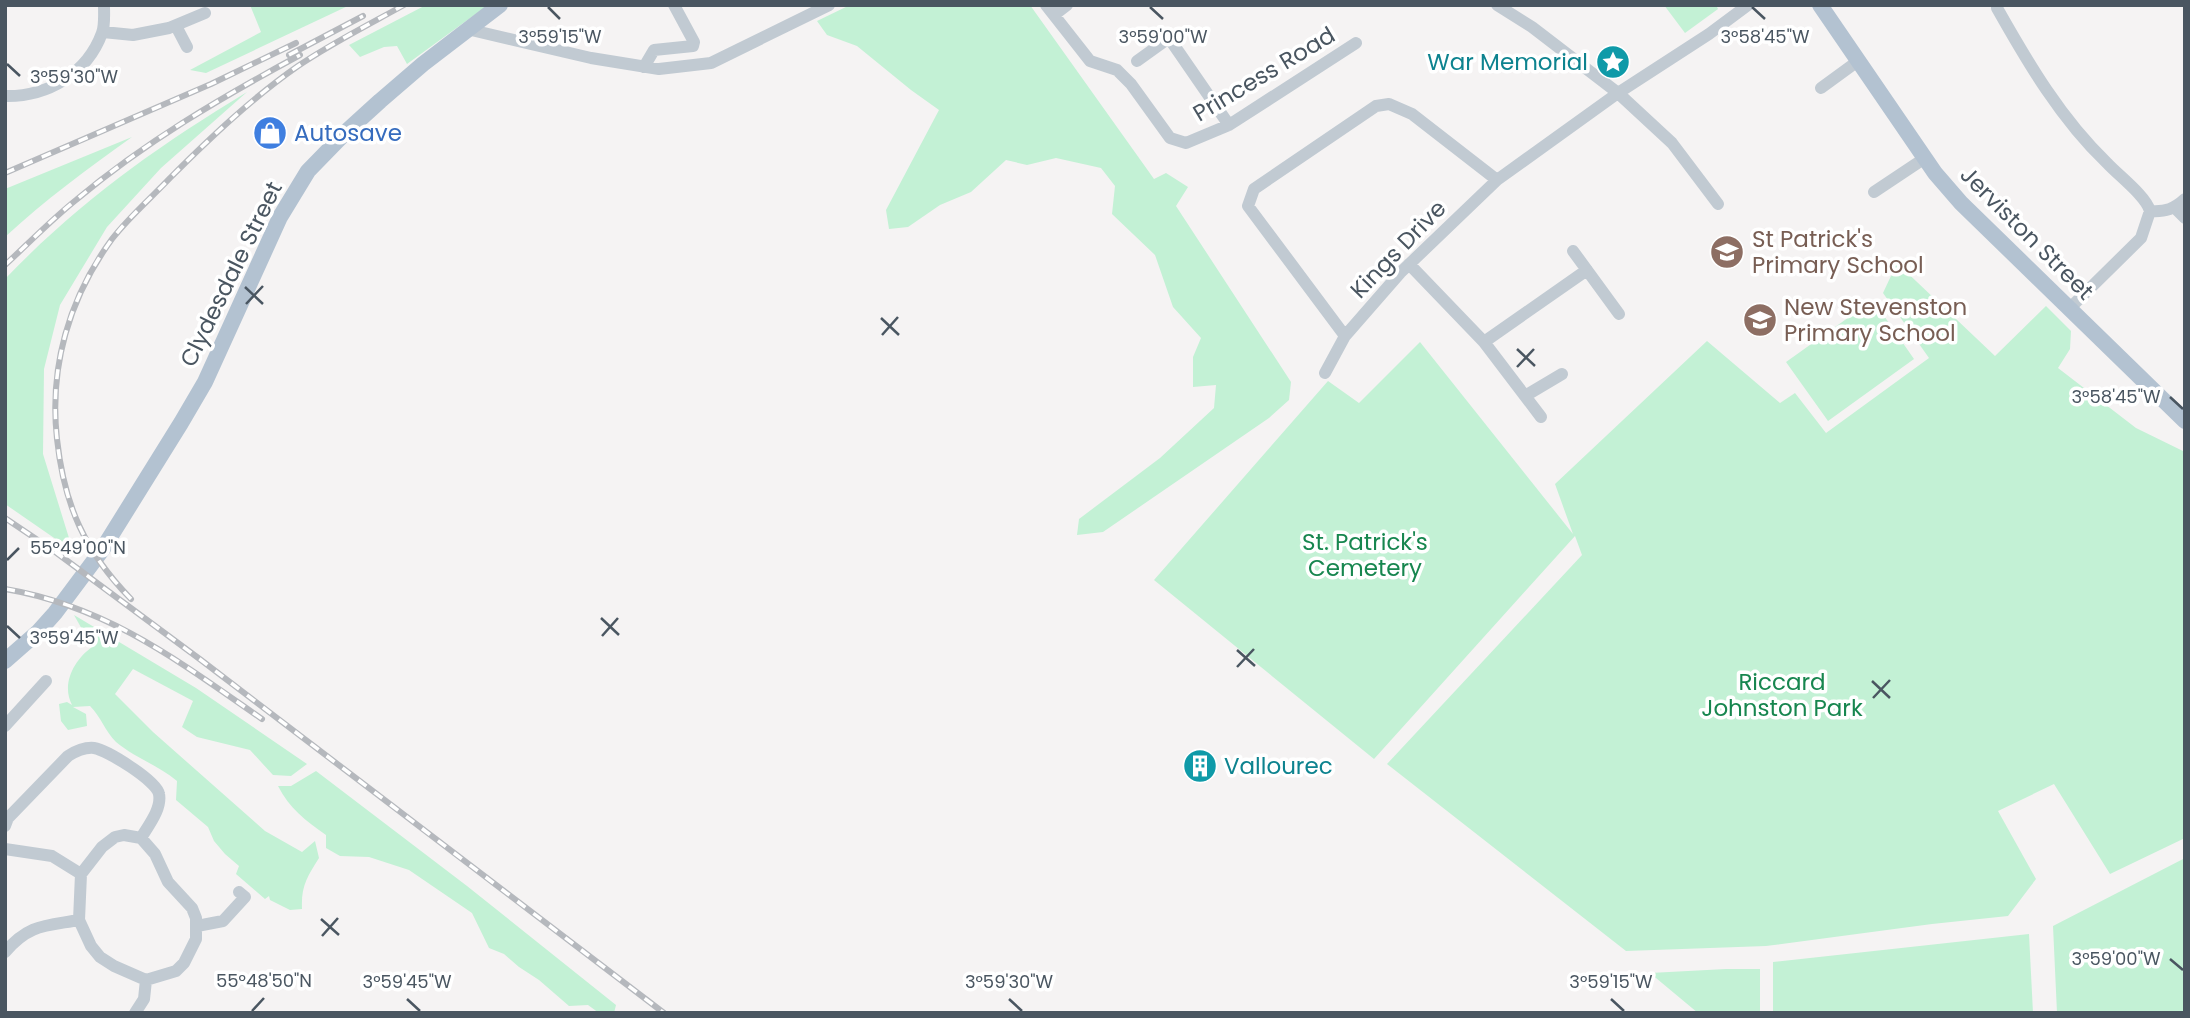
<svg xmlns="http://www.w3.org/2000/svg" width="2190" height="1018" font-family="Poppins,sans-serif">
  <rect width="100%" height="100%" fill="#f5f3f3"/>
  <path fill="#c3f1d5" d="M250 5H350L206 73 190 70 261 32Z
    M426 5H488L407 64 397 46 384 47 360 57 349 45Z
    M850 5H1030L1154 179 1166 173 1188 187 1176 206 1291 382 1289 400 1269 418 1103 532 1077 535 1079 519 1160 458 1214 408 1216 385 1193 387V357L1201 338 1173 307 1155 255 1112 214 1115 186 1101 168 1056 158 1027 165 1006 160 971 192 940 205 908 227 889 229 886 210 939 110 911 90 857 46 827 35 817 21Z
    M1664 5H1716L1718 9 1685 33Z
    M247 92 161 168 107 227 60 305 44 369 43 454 73 551 5 504V279C80 201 155 148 247 92Z
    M132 137C87 169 45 200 5 237V189Z
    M1897 263 1995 356 2046 306 2071 331 2070 349 2058 368 2136 428 2185 452V838L2110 874 2054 784 1998 811 2036 879 2008 916 1932 924 1766 946 1626 951 1387 764 1582 555 1575 536 1374 759 1154 580 1328 381 1359 403 1420 342 1573 534 1555 484 1707 341 1780 403 1795 393 1826 433 1929 358 1883 293Z
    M1873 300 1914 359 1828 421 1786 362Z
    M74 615 196 688 307 764 291 776 273 775 250 750 197 737 182 727 193 701 133 669 115 694 153 732 265 831 302 852 315 841 319 858C307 877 301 886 302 909L290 910 270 900 269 896 265 899 236 874 239 866 225 854 214 841 208 827 176 800 177 781C158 765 135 758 116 742 105 731 101 717 90 706L73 707 86 714 87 726 68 730 61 721 59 704 67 702 72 705C61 684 74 660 92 647Z
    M316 771 467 886 616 1005 614 1013H599L588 1005 569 1006 539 980 519 967 504 954 489 948 472 913 409 870 369 857 340 856 326 848V835C306 821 289 808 278 786H291Z
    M2185 858V1013H2057L2053 926Z
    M2029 934 2033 1013H1773V962Z
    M1726 969H1760V1013H1698L1650 973Z"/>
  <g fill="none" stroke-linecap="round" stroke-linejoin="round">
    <path stroke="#c1cad2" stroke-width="12" d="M1046 5 1090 61 1117 70 1131 84 1170 138 1186 143 1229 125 1356 43
      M1497 5 1532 27 1618 93 1672 143 1718 204
      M1997 5V8C2028 63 2061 119 2107 163 2118 175 2146 196 2150 211L2141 238 2070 308
      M1054 15 1067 5
      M176 26 187 47
      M467 29 591 58 659 69 711 63 829 5
      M103 32 133 35 169 28 205 13
      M1137 61 1169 38 1229 125
      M644 67 654 50 693 46 694 42 674 5
      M1821 88 1858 61
      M5 96C47 97 87 74 102 33 105 25 104 14 104 5
      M1874 192 1925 158
      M2175 208 2185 218
      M2150 211C2166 212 2174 209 2185 199
      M1573 251 1619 314
      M1409 264 1484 342 1541 417
      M1345 336 1248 206 1254 189 1376 106 1389 104 1412 114 1497 180
      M1484 342 1587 270
      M1325 373 1345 336 1400 273 1497 180 1618 93 1709 34 1748 5
      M1525 396 1562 374
      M5 726 46 681
      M5 826 8 818 68 756C76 751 84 747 94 748 107 750 157 781 159 794 162 809 148 826 141 838
      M124 835 141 838 155 854 168 882 192 908 196 918V939L184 963 176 971 146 980 114 966 100 957 91 946 79 920 81 874 102 847 115 837Z
      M5 849 52 856 81 874
      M197 926 223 921 245 897 239 892
      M5 952C29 924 45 926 79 920
      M135 1013 144 999 146 980"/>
    <path stroke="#b3c2d1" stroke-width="16" d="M1820 5 1935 173 1961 203 2185 421
      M5 661 38 632 55 613 102 550 181 423 205 382 280 217 308 171 347 131 380 101 423 64 500 5"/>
    <g stroke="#b5b8bd" stroke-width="6">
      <path id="rail" d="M289 55 363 16
        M5 173 211 84 296 43
        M5 265C29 243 51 220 76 200 145 142 222 97 300 55
        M5 518 54 551 201 660 664 1013
        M5 589C107 606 180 662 262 719
        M131 599C85 552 64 505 57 439 49 367 69 298 112 239 129 217 151 198 170 178 210 138 252 98 298 66 332 43 368 25 404 5"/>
    </g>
    <use href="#rail" stroke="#fff" stroke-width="3.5" stroke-dasharray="10" stroke-linecap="butt"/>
  </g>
  <path fill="none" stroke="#4a5661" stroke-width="2.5" d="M548 7 560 19M1150 7 1163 19M1752 7 1765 19M7 64 20 76M245 287 263 304M246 304 263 286M881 318 899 335M882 335 898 317M1517 349 1535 366M1517 367 1534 349M2170 397 2183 409M7 560 19 548M601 618 619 635M7 626 20 638M602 636 618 618M1237 650 1255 666M1237 667 1254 649M1872 681 1890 698M1873 698 1890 680M321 919 339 935M322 936 338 918M2170 959 2183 970M407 999 420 1011M1009 999 1022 1011M1611 999 1624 1011M252 1011 264 998"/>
  <defs>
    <g id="sight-disc" transform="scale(1.75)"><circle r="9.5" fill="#0f9aa8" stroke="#fff"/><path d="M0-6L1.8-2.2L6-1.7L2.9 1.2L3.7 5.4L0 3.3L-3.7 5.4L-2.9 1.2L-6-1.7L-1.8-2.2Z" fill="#fff"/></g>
    <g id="shop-disc" transform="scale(1.75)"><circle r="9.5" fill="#3f7fe0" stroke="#fff"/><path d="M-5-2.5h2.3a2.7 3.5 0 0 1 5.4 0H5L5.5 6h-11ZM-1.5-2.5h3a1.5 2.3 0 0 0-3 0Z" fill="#fff"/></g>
    <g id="school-disc" transform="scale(1.75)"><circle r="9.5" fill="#8d6e63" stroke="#fff"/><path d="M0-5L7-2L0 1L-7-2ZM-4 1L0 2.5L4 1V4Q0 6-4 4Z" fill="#fff"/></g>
    <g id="building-disc" transform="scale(1.75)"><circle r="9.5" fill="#0f9aa8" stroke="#fff"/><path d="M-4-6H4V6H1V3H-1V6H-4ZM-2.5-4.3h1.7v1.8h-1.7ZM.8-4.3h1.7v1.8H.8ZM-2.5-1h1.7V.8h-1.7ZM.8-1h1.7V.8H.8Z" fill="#fff"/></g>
  </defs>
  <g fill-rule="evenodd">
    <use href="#sight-disc" x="1613" y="62"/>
    <use href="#shop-disc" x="270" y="133"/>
    <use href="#school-disc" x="1727" y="252"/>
    <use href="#school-disc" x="1760" y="320"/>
    <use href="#building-disc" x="1200" y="766"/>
  </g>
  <g text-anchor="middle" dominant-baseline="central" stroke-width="7" stroke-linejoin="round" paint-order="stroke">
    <g font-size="23" fill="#0d838f" stroke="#fff" text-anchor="end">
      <text x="1588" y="62">War Memorial</text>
      <text x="1224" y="766" text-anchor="start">Vallourec</text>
    </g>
    <g font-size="23" fill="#4a5661" stroke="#fff">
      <text transform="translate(1264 74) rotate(-31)">Princess Road</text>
      <text transform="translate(2027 233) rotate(45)">Jerviston Street</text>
      <text transform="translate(1398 249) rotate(-46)">Kings Drive</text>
      <text transform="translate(231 274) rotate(-64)">Clydesdale Street</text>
    </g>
    <g font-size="23" fill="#366cbe" stroke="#fff" text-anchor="start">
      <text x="294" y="133">Autosave</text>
    </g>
    <g font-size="23" fill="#785e54" stroke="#fff" text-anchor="start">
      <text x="1752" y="239">St Patrick's<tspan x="1752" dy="26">Primary School</tspan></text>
      <text x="1784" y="307">New Stevenston<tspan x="1784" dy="26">Primary School</tspan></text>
    </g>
    <g font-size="23" fill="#17864f" stroke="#fff">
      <text x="1365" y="542">St. Patrick's<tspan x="1365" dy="26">Cemetery</tspan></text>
      <text x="1782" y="682">Riccard<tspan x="1782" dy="26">Johnston Park</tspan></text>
    </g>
  </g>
  <g font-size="18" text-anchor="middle" fill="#4a5661" stroke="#fff" stroke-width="7" stroke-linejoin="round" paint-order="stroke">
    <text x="560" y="43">3°59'15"W</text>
    <text x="1163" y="43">3°59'00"W</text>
    <text x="1765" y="43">3°58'45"W</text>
    <text x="74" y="83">3°59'30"W</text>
    <text x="2116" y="403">3°58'45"W</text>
    <text x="78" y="554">55°49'00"N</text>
    <text x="74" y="644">3°59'45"W</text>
    <text x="2116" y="965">3°59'00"W</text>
    <text x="264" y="987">55°48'50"N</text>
    <text x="407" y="988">3°59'45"W</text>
    <text x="1009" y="988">3°59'30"W</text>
    <text x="1611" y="988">3°59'15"W</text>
  </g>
  <rect width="2190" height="1018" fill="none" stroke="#4a5661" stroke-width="14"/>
</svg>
